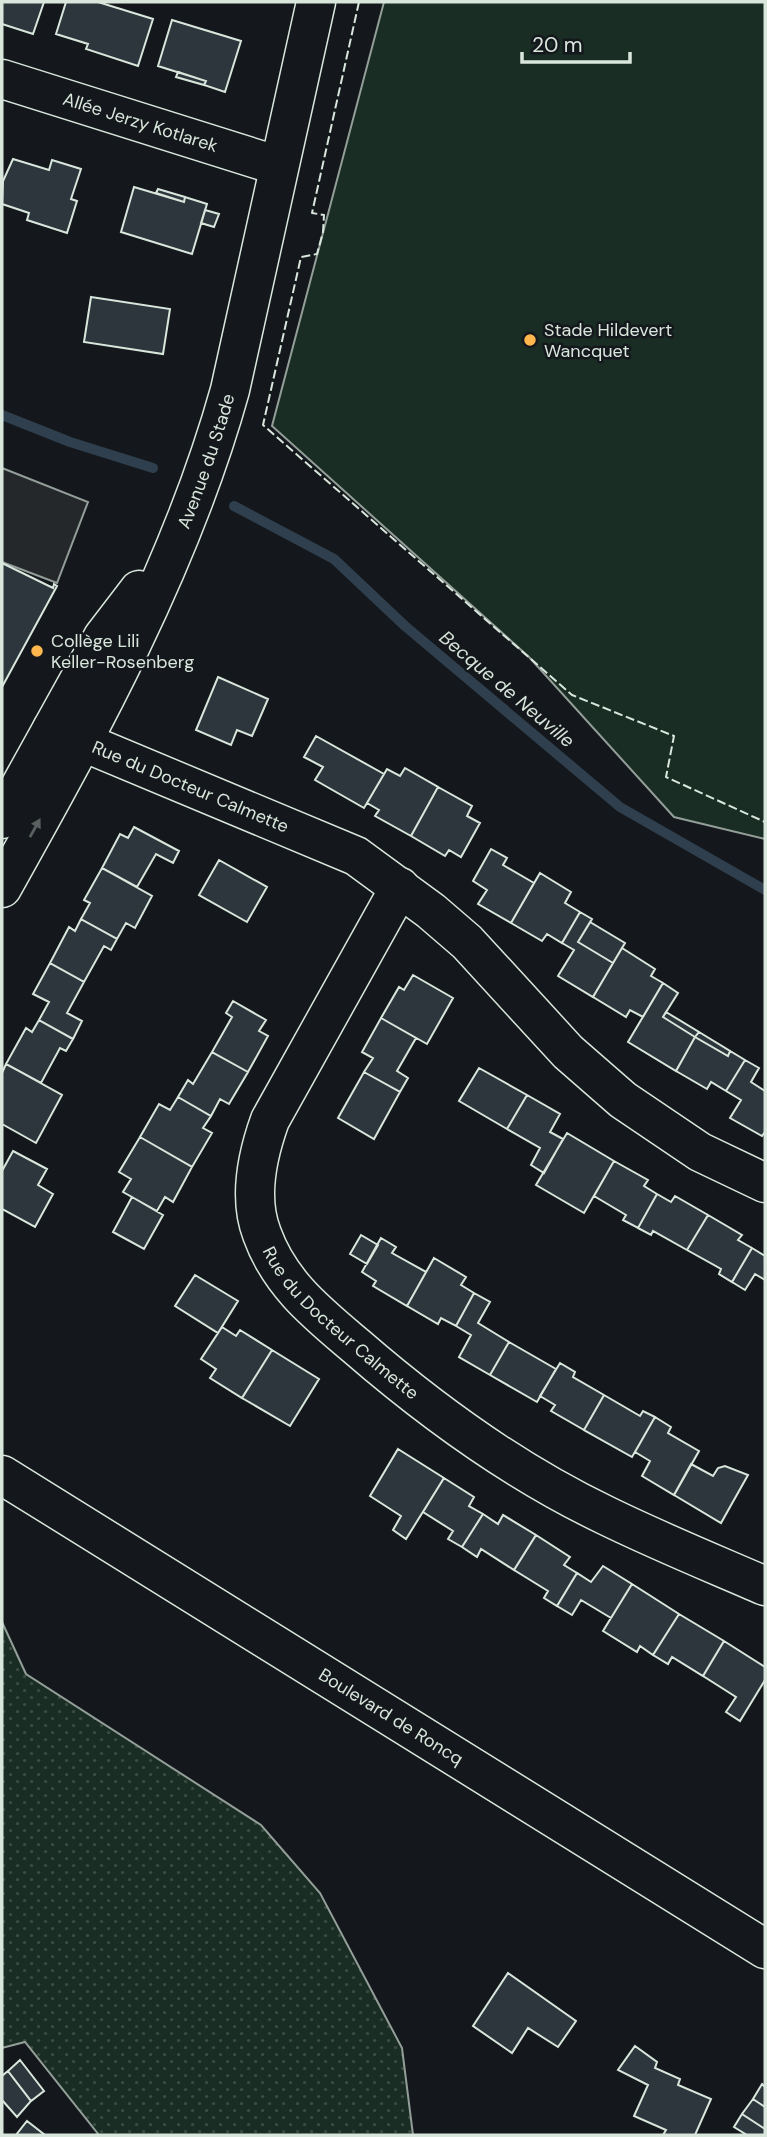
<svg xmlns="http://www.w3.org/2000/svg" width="767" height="2137" font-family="'DM Sans',sans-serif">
  <defs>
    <pattern id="grass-dots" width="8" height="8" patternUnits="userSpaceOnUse" patternTransform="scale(1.75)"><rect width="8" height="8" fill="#1a2d24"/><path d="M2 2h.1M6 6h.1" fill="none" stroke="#3b4b43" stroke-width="1.8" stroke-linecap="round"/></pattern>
  </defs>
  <rect width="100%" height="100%" fill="#14181c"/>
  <path fill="url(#grass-dots)" stroke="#939e99" stroke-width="2" d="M2 1622 26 1674 261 1825 320 1893 402 2048 413 2135H99L25 2042 2 2048Z"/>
  <path fill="#1a2d24" stroke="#939e99" stroke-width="2" d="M384 2H765V839L674 817 529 657 272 426Z"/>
  <path fill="#24282b" stroke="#939e99" stroke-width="2" d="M2 468 88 502 57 583 2 562Z"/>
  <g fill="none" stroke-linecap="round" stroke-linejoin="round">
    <path stroke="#2f3f4d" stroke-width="10" d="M2 415 70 442 153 468
      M234 506 334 559 405 626 620 807 765 890"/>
  </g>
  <path fill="#2c363c" stroke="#d8e6dc" stroke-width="2" d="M2 2H44L33 34 2 24Z
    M66 2H98L153 19 138 66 86 49 88 44 56 34Z
    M172 20 241 41 225 92 204 85 206 81 158 66Z
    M178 72 206 81 204 85 176 77Z
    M13 159 49 170 52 160 81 169 71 199 77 201 67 233 27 220 29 213 2 204 3 181Z
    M134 187 184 202 185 197 207 204 192 254 121 232Z
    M158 189 185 197 184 202 156 193Z
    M205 210 219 214 214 227 201 223Z
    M91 297 170 309 163 354 84 342Z
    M2 563 53 588 54 584 57 586 2 687Z
    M218 677 268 699 252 736 237 730 231 745 196 730Z
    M316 736 384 774 364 808 315 780 323 767 304 757Z
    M405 768 438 787 411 836 375 816 379 810 367 803 387 769 400 776Z
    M438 787 472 806 467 816 480 823 461 857 449 850 445 856 411 836Z
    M134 827 179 851 173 863 156 854 137 887 102 868 120 834 128 838Z
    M491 849 507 858 503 865 534 883 511 923 478 904 487 890 473 881Z
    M219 860 267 887 247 922 199 895Z
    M102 868 152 896 135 928 126 923 117 939 81 919 90 903 84 900Z
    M540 873 571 892 565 903 580 912 562 943 547 934 542 941 511 923Z
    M580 912 592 919 578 942 613 963 593 997 558 976 574 950 562 943Z
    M81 919 117 939 111 950 104 946 84 982 50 963 69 927 75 931Z
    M590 922 625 943 613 963 578 942Z
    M622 948 655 969 651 976 663 983 643 1017 630 1010 626 1017 593 997Z
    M50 963 84 982 67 1013 82 1021 73 1039 39 1020 49 1002 33 994Z
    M413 975 453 998 427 1044 381 1018 399 987 404 990Z
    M663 983 678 993 663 1017 695 1037 676 1071 628 1042Z
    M233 1001 266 1020 259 1031 268 1036 248 1072 212 1052 232 1017 226 1013Z
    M666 1012 699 1032 695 1037 663 1017Z
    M381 1018 416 1038 397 1071 408 1078 400 1092 364 1072 373 1058 362 1052Z
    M39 1020 73 1039 66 1051 60 1048 41 1083 6 1064 26 1028 32 1032Z
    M699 1032 730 1051 728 1056 695 1037Z
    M695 1037 728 1056 730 1051 745 1060 726 1091 711 1082 707 1089 676 1071Z
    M212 1052 248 1072 229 1104 220 1099 211 1116 178 1097 188 1080 193 1084Z
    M745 1060 759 1068 751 1082 765 1091V1132L762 1136 730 1118 741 1100 726 1091Z
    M6 1064 62 1095 36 1143 2 1124V1073Z
    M479 1068 527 1095 507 1129 459 1101Z
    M364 1072 400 1092 374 1139 338 1118Z
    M527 1095 560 1114 550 1132 563 1139 544 1173 531 1165 540 1148 507 1129Z
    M178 1097 211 1116 203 1128 212 1133 192 1167 140 1137 159 1104 170 1110Z
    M567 1133 614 1161 584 1213 536 1185Z
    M140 1137 192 1167 173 1202 165 1197 157 1211 123 1192 131 1179 119 1172Z
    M13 1151 47 1169 38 1185 53 1194 35 1227 2 1209V1171Z
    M614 1161 648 1180 644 1186 657 1194 638 1228 623 1220 626 1215 594 1196Z
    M657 1194 671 1202 675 1196 708 1215 687 1250 653 1231 651 1235 638 1228Z
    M132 1197 163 1215 144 1249 113 1232Z
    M708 1215 742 1235 738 1240 752 1248 732 1282 719 1274 721 1269 687 1250Z
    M361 1235 378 1245 367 1264 350 1254Z
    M381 1238 396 1247 392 1253 426 1272 407 1306 373 1286 376 1281 362 1272Z
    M752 1248 765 1256V1280L755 1274 745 1290 732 1282Z
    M434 1258 466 1277 461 1285 474 1293 456 1326 441 1318 438 1324 407 1306Z
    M195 1275 238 1301 218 1333 175 1306Z
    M474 1293 490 1302 478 1323 509 1342 490 1375 459 1357 471 1335 456 1326Z
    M222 1327 236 1336 240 1330 272 1350 242 1398 210 1378 216 1369 201 1359Z
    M509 1342 556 1369 537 1402 490 1375Z
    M272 1350 319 1379 290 1426 242 1398Z
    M560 1363 575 1372 573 1377 604 1395 584 1430 551 1411 555 1405 540 1396Z
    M604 1395 640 1416 643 1411 655 1417 632 1457 584 1430Z
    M655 1417 671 1427 668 1433 699 1451 674 1495 642 1476 650 1461 635 1452Z
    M398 1449 444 1478 406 1539 393 1530 401 1516 370 1496Z
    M691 1464 713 1476 718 1468 725 1466 748 1475 721 1523 674 1495Z
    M444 1478 474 1497 469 1506 483 1514 462 1547 448 1539 453 1531 423 1512Z
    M483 1514 498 1524 503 1515 536 1535 514 1570 481 1549 477 1557 462 1547Z
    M536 1535 570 1557 564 1565 577 1573 557 1606 544 1598 548 1591 514 1570Z
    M603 1566 632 1584 611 1618 581 1600 572 1615 557 1606 577 1573 591 1582Z
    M632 1584 679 1614 653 1655 640 1646 637 1652 603 1631Z
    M679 1614 724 1641 703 1676 672 1657 668 1664 653 1655Z
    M724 1641 765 1667V1680L740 1721 726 1712 736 1697 703 1676Z
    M508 1973 576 2021 558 2047 528 2028 512 2053 473 2026Z
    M635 2046 657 2062 655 2068 680 2079 678 2085 711 2099 695 2135H663L666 2130 634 2116 648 2085 618 2070Z
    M20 2060 44 2091 31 2101 8 2071Z
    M8 2071 31 2101 17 2117 2 2100V2076Z
    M762 2084 765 2087V2107L753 2099Z
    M753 2099 765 2107V2129L742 2114Z
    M742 2114 765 2129V2135H747L734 2127Z
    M27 2121 45 2135H16Z"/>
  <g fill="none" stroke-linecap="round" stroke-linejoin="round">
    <g stroke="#d8e6dc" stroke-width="41">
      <g id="minor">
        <path id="s1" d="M2 79 279 166"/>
        <path id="s2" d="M52 729 356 856 431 911 467 942 568 1052 623 1100 700 1152 765 1183"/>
        <path id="s3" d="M400 887 270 1120C257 1156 248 1198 262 1234 280 1284 317 1313 356 1346 431 1411 515 1472 605 1515 658 1541 712 1563 765 1586"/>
      </g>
    </g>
    <g stroke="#d8e6dc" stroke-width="41">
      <g id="major">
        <path d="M2 819 103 637 139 590"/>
        <path id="s4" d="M2 888C91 729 181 566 230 390L316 2"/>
        <path id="s5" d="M2 1475 765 1949"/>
      </g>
    </g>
    <use href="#minor" stroke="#14181c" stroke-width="38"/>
    <use href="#major" stroke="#14181c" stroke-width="38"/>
    <path stroke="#d8e6dc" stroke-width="2" stroke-dasharray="9 3.5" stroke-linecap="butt" d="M359 2 312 213 324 215 323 232 317 254 301 257 263 425 572 695 674 736 666 777 765 822"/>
  </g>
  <defs><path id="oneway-solid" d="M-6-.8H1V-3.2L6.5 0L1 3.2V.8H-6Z" transform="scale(1.75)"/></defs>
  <use fill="#59605f" href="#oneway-solid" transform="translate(35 828) rotate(-61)"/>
  <g fill="#ffb74d" stroke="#14181c" stroke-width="2.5">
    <circle cx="530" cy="340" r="7"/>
    <circle cx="37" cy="651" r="7"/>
  </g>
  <g text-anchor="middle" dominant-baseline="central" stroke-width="5" stroke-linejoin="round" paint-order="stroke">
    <g font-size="18" fill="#d8e6dc" stroke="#14181c">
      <text stroke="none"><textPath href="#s1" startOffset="145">Allée Jerzy Kotlarek</textPath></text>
      <text stroke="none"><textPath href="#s4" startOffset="474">Avenue du Stade</textPath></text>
      <text stroke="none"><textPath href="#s2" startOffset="150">Rue du Docteur Calmette</textPath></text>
      <text stroke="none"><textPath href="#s3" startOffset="504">Rue du Docteur Calmette</textPath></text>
      <text stroke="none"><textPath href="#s5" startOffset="458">Boulevard de Roncq</textPath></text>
    </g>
    <g font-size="18" fill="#d8e6dc" stroke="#14181c" text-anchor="start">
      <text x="544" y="330">Stade Hildevert<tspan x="544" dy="21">Wancquet</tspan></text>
      <text x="51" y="641">Collège Lili<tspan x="51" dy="21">Keller-Rosenberg</tspan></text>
    </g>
    <g font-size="19" font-style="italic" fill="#d8e6dc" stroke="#14181c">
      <text transform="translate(507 689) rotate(40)">Becque de Neuville</text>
    </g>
  </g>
  <rect width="767" height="2137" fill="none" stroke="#d8e6dc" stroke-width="7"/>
  <path d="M522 52v10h108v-10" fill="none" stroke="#d8e6dc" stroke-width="3.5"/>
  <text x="532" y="52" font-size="21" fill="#d8e6dc" stroke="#14181c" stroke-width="5" paint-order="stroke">20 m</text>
</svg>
